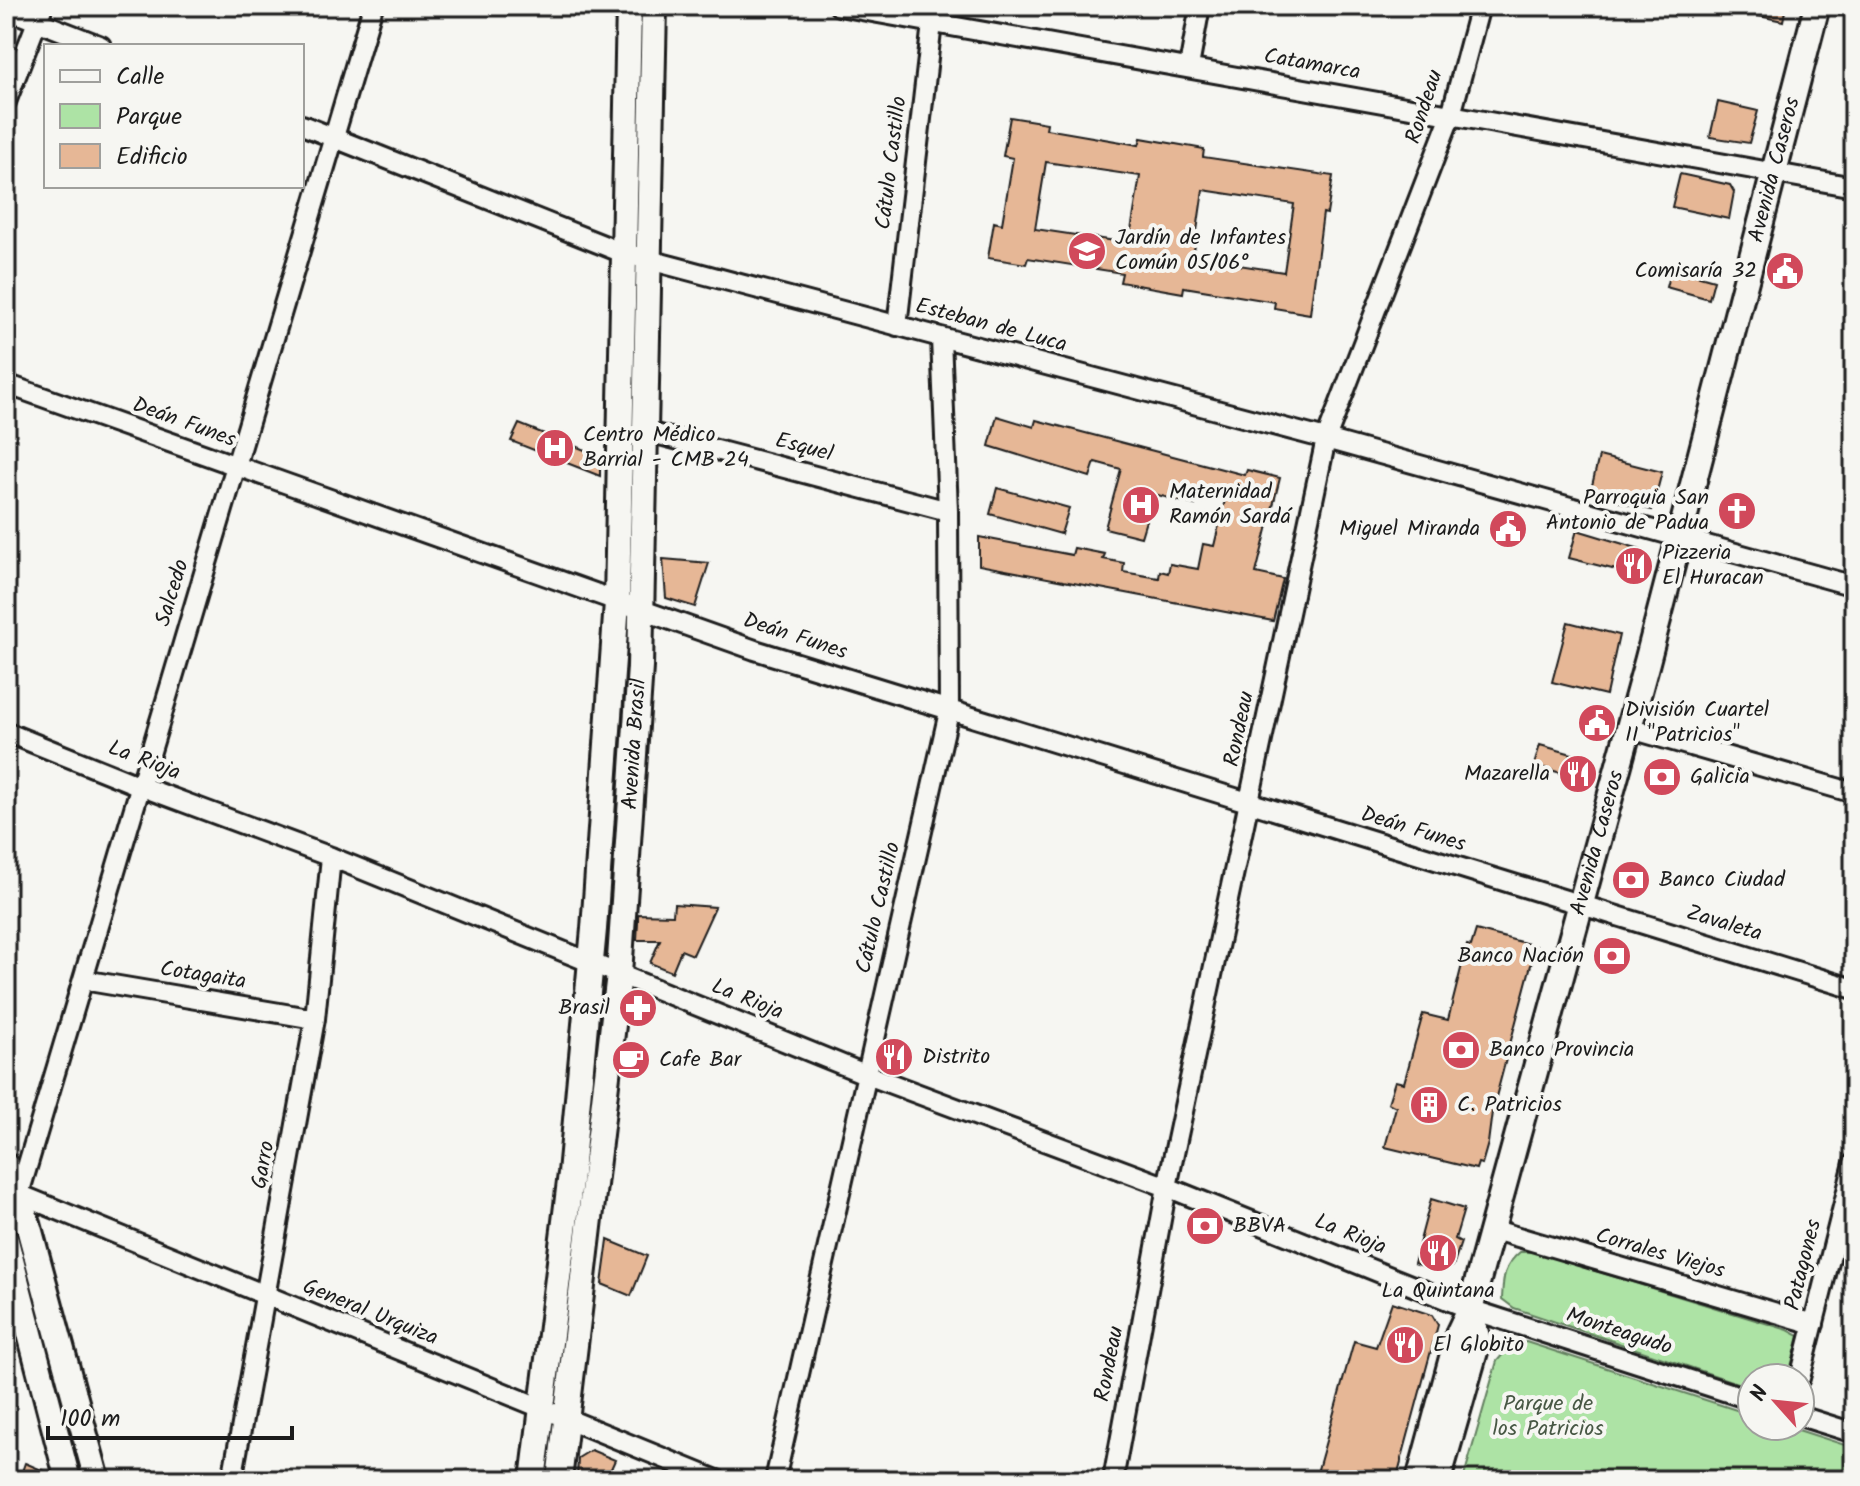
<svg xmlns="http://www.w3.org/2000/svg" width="1860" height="1486" font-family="Kalam,sans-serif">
  <rect width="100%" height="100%" fill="#f6f6f2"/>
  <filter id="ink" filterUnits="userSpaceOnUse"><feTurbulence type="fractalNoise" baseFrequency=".0125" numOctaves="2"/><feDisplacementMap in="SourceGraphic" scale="16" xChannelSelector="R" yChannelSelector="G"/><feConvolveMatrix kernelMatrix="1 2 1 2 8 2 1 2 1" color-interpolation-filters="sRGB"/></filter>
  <g filter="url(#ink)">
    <path fill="#ade3a5" stroke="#648060" stroke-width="2" d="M1520 1252H1534L1788 1330 1799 1336 1788 1378H1752V1388L1514 1308 1502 1299C1503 1279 1503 1266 1520 1252Z
      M1526 1342 1752 1415V1426H1786L1854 1448V1480H1463L1497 1361 1510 1346Z"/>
    <path fill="#e6b796" stroke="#1c1c1c" stroke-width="2" fill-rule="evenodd" d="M1741 6H1786L1783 21 1740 12Z
      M1718 102 1758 111 1749 143 1710 137Z
      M1010 117 1047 123 1046 129 1139 145 1141 138 1204 149 1203 157 1333 176 1327 214 1323 213 1310 314 1274 308 1275 302 1184 287 1183 293 1120 282 1122 273 1028 258 1026 264 988 258 994 222 1002 224 1013 158 1003 156ZM1046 162 1140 176 1129 243 1035 229ZM1203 190 1294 204 1284 272 1193 258Z
      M1680 174 1730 185 1734 192 1729 219 1672 207Z
      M1671 268 1714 280 1709 299 1666 287Z
      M997 416 1034 427 1036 420 1245 475 1247 470 1280 478 1256 573 1283 579 1273 621 979 565V537L1072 555 1074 548 1105 554 1103 559 1124 563 1123 572 1159 578 1160 571 1168 573 1170 564 1198 569 1203 544 1214 546 1226 496 1200 488 1195 505 1154 494 1141 537 1105 528 1121 469 1095 462 1090 477 989 446Z
      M519 424 600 456V476L511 441Z
      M1599 456 1662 472 1652 510 1590 494Z
      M997 488 1069 508 1061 534 990 514Z
      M1577 530 1640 549 1636 575 1569 558Z
      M663 559 709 563 695 607 666 598Z
      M1568 622 1619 635 1606 695 1552 682Z
      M1540 745 1586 758 1581 779 1534 765Z
      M674 904 715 907 693 955 681 950 672 972 650 963 660 940H637L638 922V914L673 915Z
      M1476 930 1536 946 1492 1112 1488 1143 1482 1164 1478 1163 1476 1169 1385 1147 1396 1107 1388 1103 1395 1081 1404 1083 1423 1014 1448 1020 1467 945 1471 946Z
      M1431 1199 1464 1209 1455 1239 1461 1242 1453 1266 1439 1271 1414 1263Z
      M608 1240 647 1256 631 1296 602 1284Z
      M1392 1302 1432 1315 1438 1325 1396 1480H1315L1354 1341 1376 1347Z
      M591 1450 615 1460 606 1480H577L578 1458Z
      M25 1463 51 1474 52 1480H19Z"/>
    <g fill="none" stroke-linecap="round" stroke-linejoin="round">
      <g stroke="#1c1c1c" stroke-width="24">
        <path id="street" d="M839 6 1854 187
          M6 9 101 46
          M1189 67 1200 6
          M6 102 43 6
          M302 125 623 253 1326 439 1854 586
          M897 326 934 6
          M6 384 755 650 1854 989
          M648 432 948 511
          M1628 728 1854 793
          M6 732 140 786 331 857 865 1074 1167 1187 1470 1309 1752 1400
          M83 980 315 1019
          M9 1190 717 1480
          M19 1194 373 6
          M1491 1229 1814 1324
          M1800 1378 1854 1163
          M1800 1416 1854 1433
          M232 1480 315 1019 331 857
          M775 1480 949 712 948 511 941 338
          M1113 1480 1167 1187 1326 439 1451 115 1480 6"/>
      </g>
      <g stroke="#1c1c1c" stroke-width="30">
        <g id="secondary">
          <path d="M6 1166 28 1224 97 1480"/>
          <path d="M6 1241 68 1480"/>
          <path d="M533 1480 571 1173 594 929 617 602 629 6"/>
          <path id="s1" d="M559 1480 619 974 640 667 654 6"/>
          <path id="s2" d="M1419 1480 1459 1332 1470 1309 1647 662 1817 6"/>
          <path d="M1438 1480 1478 1341 1470 1309"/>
        </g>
      </g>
      <use href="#street" stroke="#f6f6f2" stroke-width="18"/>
      <use href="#secondary" stroke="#f6f6f2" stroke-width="24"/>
    </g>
  </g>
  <defs>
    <g id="school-disc" transform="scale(2)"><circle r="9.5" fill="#d1495b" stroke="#f6f6f2"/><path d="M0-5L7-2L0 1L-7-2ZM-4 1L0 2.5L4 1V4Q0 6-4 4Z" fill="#fff"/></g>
    <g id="civic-disc" transform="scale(2)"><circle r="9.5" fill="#d1495b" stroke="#f6f6f2"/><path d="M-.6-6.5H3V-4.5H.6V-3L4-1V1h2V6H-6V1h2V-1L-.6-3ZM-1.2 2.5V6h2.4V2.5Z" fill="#fff"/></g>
    <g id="hospital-disc" transform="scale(2)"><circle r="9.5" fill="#d1495b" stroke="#f6f6f2"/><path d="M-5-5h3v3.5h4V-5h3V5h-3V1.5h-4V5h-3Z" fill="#fff"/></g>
    <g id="church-disc" transform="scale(2)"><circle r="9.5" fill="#d1495b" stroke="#f6f6f2"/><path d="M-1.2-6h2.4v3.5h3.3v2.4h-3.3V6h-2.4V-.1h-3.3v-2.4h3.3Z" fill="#fff"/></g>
    <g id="restaurant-disc" transform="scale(2)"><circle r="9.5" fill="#d1495b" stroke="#f6f6f2"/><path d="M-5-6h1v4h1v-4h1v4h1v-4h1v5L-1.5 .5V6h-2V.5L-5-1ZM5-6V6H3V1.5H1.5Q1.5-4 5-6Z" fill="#fff"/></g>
    <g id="bank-disc" transform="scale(2)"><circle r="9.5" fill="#d1495b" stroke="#f6f6f2"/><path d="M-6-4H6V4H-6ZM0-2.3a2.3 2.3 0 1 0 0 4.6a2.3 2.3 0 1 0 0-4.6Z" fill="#fff"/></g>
    <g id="pharmacy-disc" transform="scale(2)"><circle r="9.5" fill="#d1495b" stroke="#f6f6f2"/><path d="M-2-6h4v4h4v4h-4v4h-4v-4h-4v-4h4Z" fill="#fff"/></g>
    <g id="cafe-disc" transform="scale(2)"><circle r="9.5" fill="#d1495b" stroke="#f6f6f2"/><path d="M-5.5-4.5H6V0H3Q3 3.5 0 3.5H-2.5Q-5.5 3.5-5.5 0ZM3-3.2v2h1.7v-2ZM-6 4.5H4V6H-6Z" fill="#fff"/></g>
    <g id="building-disc" transform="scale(2)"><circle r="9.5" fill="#d1495b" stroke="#f6f6f2"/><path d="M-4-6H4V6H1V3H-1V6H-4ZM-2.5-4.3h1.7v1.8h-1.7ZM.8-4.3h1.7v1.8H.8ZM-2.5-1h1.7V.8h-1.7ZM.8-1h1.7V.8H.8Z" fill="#fff"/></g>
  </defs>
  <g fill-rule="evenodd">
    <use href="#school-disc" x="1087" y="251"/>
    <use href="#civic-disc" x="1785" y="271"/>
    <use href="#hospital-disc" x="555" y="448"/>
    <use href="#hospital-disc" x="1141" y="505"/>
    <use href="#church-disc" x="1737" y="511"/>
    <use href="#civic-disc" x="1508" y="529"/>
    <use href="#restaurant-disc" x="1634" y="566"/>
    <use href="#civic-disc" x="1597" y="723"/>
    <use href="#restaurant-disc" x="1578" y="774"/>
    <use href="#bank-disc" x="1662" y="777"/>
    <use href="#bank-disc" x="1631" y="880"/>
    <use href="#bank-disc" x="1612" y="956"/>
    <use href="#pharmacy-disc" x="638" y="1008"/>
    <use href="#bank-disc" x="1461" y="1050"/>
    <use href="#restaurant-disc" x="894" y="1057"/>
    <use href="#cafe-disc" x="631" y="1060"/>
    <use href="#building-disc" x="1429" y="1105"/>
    <use href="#bank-disc" x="1205" y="1226"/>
    <use href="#restaurant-disc" x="1438" y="1253"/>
    <use href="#restaurant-disc" x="1405" y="1345"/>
  </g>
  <g text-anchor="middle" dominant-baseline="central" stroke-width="8" stroke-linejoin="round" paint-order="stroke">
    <g font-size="22" fill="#1c1c1c" stroke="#f6f6f2">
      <text transform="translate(1312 65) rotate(10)">Catamarca</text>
      <text transform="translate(1425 107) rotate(-72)">Rondeau</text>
      <text transform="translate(892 163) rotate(-83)">Cátulo Castillo</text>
      <text stroke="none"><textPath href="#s2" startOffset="1358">Avenida Caseros</textPath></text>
      <text transform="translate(991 326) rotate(15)">Esteban de Luca</text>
      <text transform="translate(184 423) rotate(20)">Deán Funes</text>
      <text transform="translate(804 448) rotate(15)">Esquel</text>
      <text transform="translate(173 593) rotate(-73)">Salcedo</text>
      <text transform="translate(795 637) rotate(18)">Deán Funes</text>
      <text transform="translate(1240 729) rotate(-78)">Rondeau</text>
      <text stroke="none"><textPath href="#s1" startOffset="740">Avenida Brasil</textPath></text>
      <text transform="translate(144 761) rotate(21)">La Rioja</text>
      <text transform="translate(1413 830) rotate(17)">Deán Funes</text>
      <text stroke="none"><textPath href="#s2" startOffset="662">Avenida Caseros</textPath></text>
      <text transform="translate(879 908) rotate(-77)">Cátulo Castillo</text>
      <text transform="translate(1724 924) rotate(17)">Zavaleta</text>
      <text transform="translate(203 976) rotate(9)">Cotagaita</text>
      <text transform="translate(747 1000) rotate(22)">La Rioja</text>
      <text transform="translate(264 1165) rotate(-80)">Garro</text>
      <text transform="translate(1350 1235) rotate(22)">La Rioja</text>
      <text transform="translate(1660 1254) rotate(16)">Corrales Viejos</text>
      <text transform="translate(1804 1265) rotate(-76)">Patagones</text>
      <text transform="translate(370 1313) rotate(22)">General Urquiza</text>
      <text transform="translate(1619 1332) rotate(18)">Monteagudo</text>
      <text transform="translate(1110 1364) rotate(-79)">Rondeau</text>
    </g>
    <g font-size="22" fill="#1c1c1c" stroke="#f6f6f2" text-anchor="start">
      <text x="1115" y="238">Jardín de Infantes<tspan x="1115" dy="25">Común 05/06°</tspan></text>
      <text x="1757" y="271" text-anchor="end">Comisaría 32</text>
      <text x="583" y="435">Centro Médico<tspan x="583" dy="25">Barrial - CMB 24</tspan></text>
      <text x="1169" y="492">Maternidad<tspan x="1169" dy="25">Ramón Sardá</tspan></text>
      <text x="1709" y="498" text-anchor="end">Parroquia San<tspan x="1709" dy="25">Antonio de Padua</tspan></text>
      <text x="1480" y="529" text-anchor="end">Miguel Miranda</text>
      <text x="1662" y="553">Pizzeria<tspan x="1662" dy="25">El Huracan</tspan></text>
      <text x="1625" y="710">División Cuartel<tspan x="1625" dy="25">II "Patricios"</tspan></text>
      <text x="1550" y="774" text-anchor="end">Mazarella</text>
      <text x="1690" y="777">Galicia</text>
      <text x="1659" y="880">Banco Ciudad</text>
      <text x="1584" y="956" text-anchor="end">Banco Nación</text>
      <text x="610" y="1008" text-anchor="end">Brasil</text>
      <text x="1489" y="1050">Banco Provincia</text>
      <text x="922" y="1057">Distrito</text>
      <text x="659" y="1060">Cafe Bar</text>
      <text x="1457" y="1105">C. Patricios</text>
      <text x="1233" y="1226">BBVA</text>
      <text x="1438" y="1291" text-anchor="middle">La Quintana</text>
      <text x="1433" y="1345">El Globito</text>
    </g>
    <g font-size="22" fill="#485845" stroke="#f6f6f2">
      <text x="1548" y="1404">Parque de<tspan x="1548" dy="25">los Patricios</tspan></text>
    </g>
  </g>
  <rect width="1860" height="1486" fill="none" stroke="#f6f6f2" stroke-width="32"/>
  <rect x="16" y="16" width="1828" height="1454" fill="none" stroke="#1c1c1c" stroke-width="3" filter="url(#ink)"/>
  <rect x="44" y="44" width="260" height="144" fill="#f6f6f2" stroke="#9f9f9c" stroke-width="2"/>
  <rect x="60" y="70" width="40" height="12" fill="#f6f6f2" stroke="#9f9f9c" stroke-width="2"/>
  <text x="116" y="84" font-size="24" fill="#1c1c1c">Calle</text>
  <rect x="60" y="104" width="40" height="24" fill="#ade3a5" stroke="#9f9f9c" stroke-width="2"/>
  <text x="116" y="124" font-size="24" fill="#1c1c1c">Parque</text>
  <rect x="60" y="144" width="40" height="24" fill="#e6b796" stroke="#9f9f9c" stroke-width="2"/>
  <text x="116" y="164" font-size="24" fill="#1c1c1c">Edificio</text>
  <g transform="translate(1776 1402) rotate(297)"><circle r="38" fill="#f6f6f2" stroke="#9f9f9c" stroke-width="2"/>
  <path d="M0-6L14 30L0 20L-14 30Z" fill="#d1495b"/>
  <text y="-12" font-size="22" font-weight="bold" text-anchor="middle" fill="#1c1c1c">N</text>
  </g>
  <path d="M48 1426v12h244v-12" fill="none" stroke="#1c1c1c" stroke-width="4"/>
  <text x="60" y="1426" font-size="24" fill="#1c1c1c" stroke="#f6f6f2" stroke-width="6" paint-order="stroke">100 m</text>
</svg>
